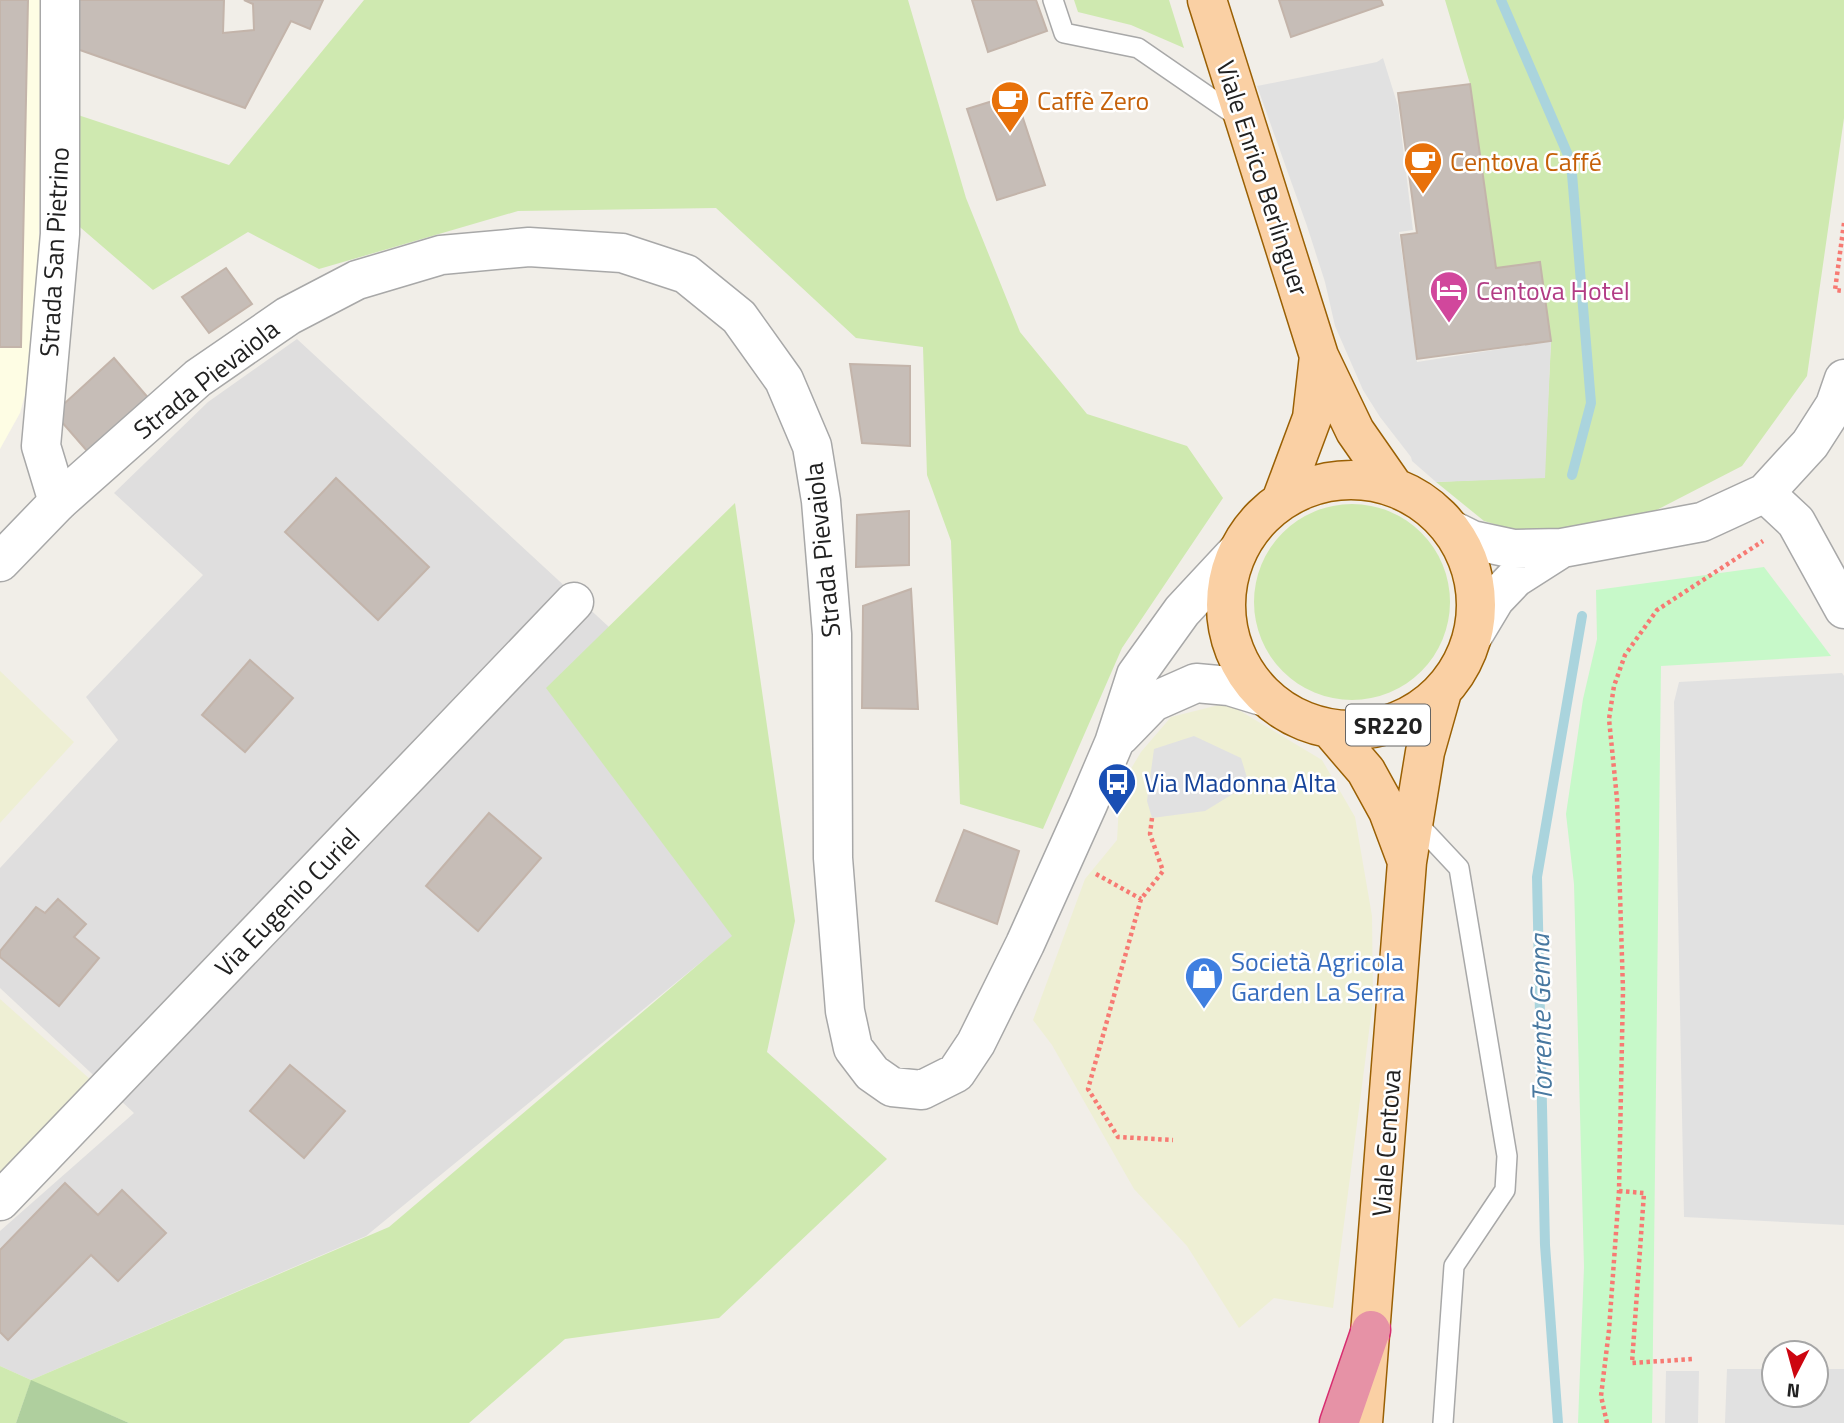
<svg xmlns="http://www.w3.org/2000/svg" width="1844" height="1423" font-family="'Titillium Web',sans-serif">
  <rect width="100%" height="100%" fill="#f1eee8"/>
  <path fill="#dfdede" d="M297 339 609 627 547 688 733 936 366 1236 31 1380 0 1366V1231L134 1113 0 988V868L118 740 86 697 203 575 114 493 208 402Z"/>
  <path fill="#fefde4" d="M0 0H43L37 351 20 413 0 449Z"/>
  <path fill="#eeefd4" d="M0 671 74 742 0 823Z
    M1227 703 1322 760 1355 817 1372 916 1373 1001 1333 1308 1274 1298 1239 1328 1187 1246 1134 1189 1052 1045 1033 1020 1085 879 1117 840 1120 787 1141 752 1171 717Z
    M0 999 91 1080 0 1172Z"/>
  <path fill="#cfe9b0" d="M364 0H908L966 198 1020 332 1087 414 1187 446 1223 498 1122 648 1043 829 960 804 951 541 927 475 923 347 856 338 716 208 518 211 319 269 248 232 153 290 74 222 78 115 229 165Z
    M1074 0H1169L1184 48 1131 25 1078 12Z
    M1445 0H1844V118L1807 376 1742 466 1645 516 1541 538 1484 521 1436 482 1544 477 1551 341 1540 263 1496 268 1470 84Z
    M735 503 795 921 767 1052 887 1159 719 1318 565 1339 469 1423H129L31 1381 16 1423H0V1366L31 1380 389 1227 732 936 546 688Z
    M1254 602a98 98 0 1 1 196 0a98 98 0 1 1-196 0Z"/>
  <path fill="#afcf9e" d="M31 1380 129 1423H16Z"/>
  <path fill="#c7f9c9" d="M1764 567 1831 656 1661 666 1652 1423H1578L1584 1267 1574 884 1566 814 1583 699 1597 639 1596 590Z"/>
  <path fill="#e1e1e1" d="M1383 58 1398 106 1413 230 1399 232 1417 362 1551 341 1545 478 1436 482 1412 461 1411 457 1380 417 1363 390 1335 326 1325 282 1307 226 1257 86 1377 62Z
    M1842 673 1844 676V1225L1684 1217 1674 702 1679 682Z
    M1194 736 1241 758 1249 784 1205 811 1152 818 1147 801 1154 749Z
    M1727 1369H1774V1395H1816V1369H1844V1423H1725Z
    M1666 1371H1699L1698 1423H1665Z"/>
  <g fill="none" stroke-linecap="round" stroke-linejoin="round">
    <path stroke="#aad4dd" stroke-width="10" d="M1501 0 1571 162 1591 403 1572 475
      M1558 1423 1545 1245 1537 877 1582 616"/>
  </g>
  <path fill="#c6bdb7" stroke="#c3b4aa" stroke-width="2" d="M0 0H28L21 347H0Z
    M79 0H224L223 33 254 30 253 4 244 0H323L310 29 291 21 245 108 77 49Z
    M972 0H1036L1047 31 988 52Z
    M1279 0H1381L1383 5 1291 37Z
    M1470 84 1496 268 1540 262 1551 341 1417 359 1401 235 1417 233 1398 93Z
    M1015 94 1045 185 997 200 967 109Z
    M226 268 252 304 209 333 182 297Z
    M114 358 150 400 88 452 54 413Z
    M850 364 910 366V446L862 443Z
    M336 478 429 567 378 620 285 532Z
    M909 511V565L856 567 857 515Z
    M911 589 918 709 862 708 863 606Z
    M250 660 293 698 245 752 202 715Z
    M489 813 541 858 478 931 426 886Z
    M964 830 1019 851 997 924 936 901Z
    M58 899 86 924 74 937 99 958 59 1006 0 957V951L36 907 45 913Z
    M290 1065 345 1111 304 1158 250 1111Z
    M65 1183 98 1215 122 1190 166 1233 118 1281 91 1255 8 1340 0 1332V1250Z"/>
  <g fill="none" stroke-linecap="round" stroke-linejoin="round">
    <g stroke="#a8a8a8" stroke-width="22">
      <path id="service" d="M1053 0 1064 33 1138 48 1241 119
        M1414 820 1459 868 1507 1156 1505 1190 1454 1266 1443 1423"/>
    </g>
    <g stroke="#a8a8a8" stroke-width="41">
      <path id="minor" d="M58 502 41 446 60 234V0
        M0 1201 574 602"/>
    </g>
    <g stroke="#a8a8a8" stroke-width="41">
      <path id="tertiary" d="M1765 493 1796 522 1844 609
        M1452 530 1472 540 1514 549 1562 548 1702 522 1765 493 1810 444 1835 405 1844 379
        M0 562 58 502 198 378 288 316 357 280 441 255 529 247 622 253 686 274 739 317 784 380 812 446 821 501 832 634 833 858 845 1011 853 1048 872 1073 892 1087 922 1090 956 1073 976 1043 1025 944 1088 804 1114 743 1136 675 1182 611 1236 553
        M1474 634 1495 599 1515 578 1562 548
        M1120 736 1153 702 1196 683 1229 686 1265 697"/>
    </g>
    <g stroke="#9a6004" stroke-width="41">
      <path id="primary" d="M1207 0 1319 356 1355 431 1394 487
        M1226 605a125 125 0 1 1 250 0a125 125 0 1 1-250 0Z
        M1281 501 1312 418 1319 356
        M1330 729 1366 771 1388 811 1406 859
        M1363 1423 1407 862 1425 752 1442 692"/>
    </g>
    <g stroke="#d72d70" stroke-width="41">
      <path id="motorway" d="M1339 1423 1371 1330"/>
    </g>
    <path stroke="#f77a73" stroke-width="4.5" stroke-dasharray="3.5 3.5" stroke-linecap="butt" d="M1844 223 1835 290 1844 291
      M1152 818 1150 834 1163 871 1141 899 1088 1089 1118 1137 1173 1140
      M1096 874 1141 899
      M1619 1191 1644 1193 1632 1363 1693 1359
      M1607 1423 1601 1396 1609 1330 1619 1191 1623 990 1617 799 1609 719 1614 686 1625 655 1657 610 1763 541"/>
    <use href="#service" stroke="#fff" stroke-width="19"/>
    <use href="#minor" stroke="#fff" stroke-width="38"/>
    <use href="#tertiary" stroke="#fff" stroke-width="38"/>
    <use href="#primary" stroke="#fad0a4" stroke-width="38"/>
    <use href="#motorway" stroke="#e692a6" stroke-width="38"/>
  </g>
  <defs>
    <g id="cafe-pin" transform="scale(2.0125)"><path d="M0 17L-7.5 6A9.5 9.5 0 1 1 7.5 6Z" fill="#e8710a" stroke="#fff"/><path d="M-5.5-4.5H6V0H3Q3 3.5 0 3.5H-2.5Q-5.5 3.5-5.5 0ZM3-3.2v2h1.7v-2ZM-6 4.5H4V6H-6Z" fill="#fff"/></g>
    <g id="hotel-pin" transform="scale(2.0125)"><path d="M0 17L-7.5 6A9.5 9.5 0 1 1 7.5 6Z" fill="#d1479c" stroke="#fff"/><path d="M-6-4.5h1.5V1H6V5H4.5V3h-9V5H-6ZM-4 0a1.8 1.8 0 1 1 3.6 0ZM.5 0V-2.5h3Q6-2.5 6 0Z" fill="#fff"/></g>
    <g id="bus-pin" transform="scale(2.0125)"><path d="M0 17L-7.5 6A9.5 9.5 0 1 1 7.5 6Z" fill="#1a4fb4" stroke="#fff"/><path d="M-5-6H5V4H4V6H2V4H-2V6H-4V4H-5ZM-3.5-4V0h7V-4ZM-3.5 1.2v1.5H-2V1.2ZM2 1.2v1.5H3.5V1.2Z" fill="#fff"/></g>
    <g id="shop-pin" transform="scale(2.0125)"><path d="M0 17L-7.5 6A9.5 9.5 0 1 1 7.5 6Z" fill="#3f7fe0" stroke="#fff"/><path d="M-5-2.5h2.3a2.7 3.5 0 0 1 5.4 0H5L5.5 6h-11ZM-1.5-2.5h3a1.5 2.3 0 0 0-3 0Z" fill="#fff"/></g>
  </defs>
  <g fill-rule="evenodd">
    <use href="#cafe-pin" x="1010" y="100"/>
    <use href="#cafe-pin" x="1423" y="161"/>
    <use href="#hotel-pin" x="1449" y="290"/>
    <use href="#bus-pin" x="1117" y="782"/>
    <use href="#shop-pin" x="1204" y="976"/>
  </g>
  <g text-anchor="middle" dominant-baseline="central" stroke-width="5" stroke-linejoin="round" paint-order="stroke">
    <rect fill="#fff" stroke="#646464" stroke-width="2" x="1346" y="704.5" width="84" height="41" rx="5"/>
    <g font-size="24" font-weight="bold" fill="#212121">
      <text x="1388" y="725">SR220</text>
    </g>
    <g font-size="26" fill="#c56008" stroke="#fff" text-anchor="start">
      <text x="1037" y="100">Caffè Zero</text>
      <text x="1450" y="161">Centova Caffé</text>
    </g>
    <g font-size="26" fill="#212121" stroke="#fff">
      <text transform="translate(1263 178) rotate(72)">Viale Enrico Berlinguer</text>
      <text transform="translate(54 252) rotate(-87)">Strada San Pietrino</text>
      <text transform="translate(206 379) rotate(-38)">Strada Pievaiola</text>
      <text transform="translate(822 550) rotate(-96)">Strada Pievaiola</text>
      <text transform="translate(287 902) rotate(-46)">Via Eugenio Curiel</text>
      <text transform="translate(1386 1143) rotate(-86)">Viale Centova</text>
    </g>
    <g font-size="26" fill="#b23c85" stroke="#fff" text-anchor="start">
      <text x="1476" y="290">Centova Hotel</text>
    </g>
    <g font-size="26" fill="#164399" stroke="#fff" text-anchor="start">
      <text x="1144" y="782">Via Madonna Alta</text>
    </g>
    <g font-size="26" fill="#366cbe" stroke="#fff" text-anchor="start">
      <text x="1231" y="961">Società Agricola<tspan x="1231" dy="30">Garden La Serra</tspan></text>
    </g>
    <g font-size="28" font-style="italic" fill="#4878a0" stroke="#fff">
      <text transform="translate(1540 1018) rotate(-91)">Torrente Genna</text>
    </g>
  </g>
  <g transform="translate(1795 1374) rotate(186)"><circle r="33" fill="#ffffff" stroke="#a6a6a6" stroke-width="2"/>
  <path d="M0-5L12 26L0 18L-12 26Z" fill="#cd0510"/>
  <text y="-10" font-size="19" font-weight="bold" text-anchor="middle" fill="#212121">N</text>
  </g>
</svg>
